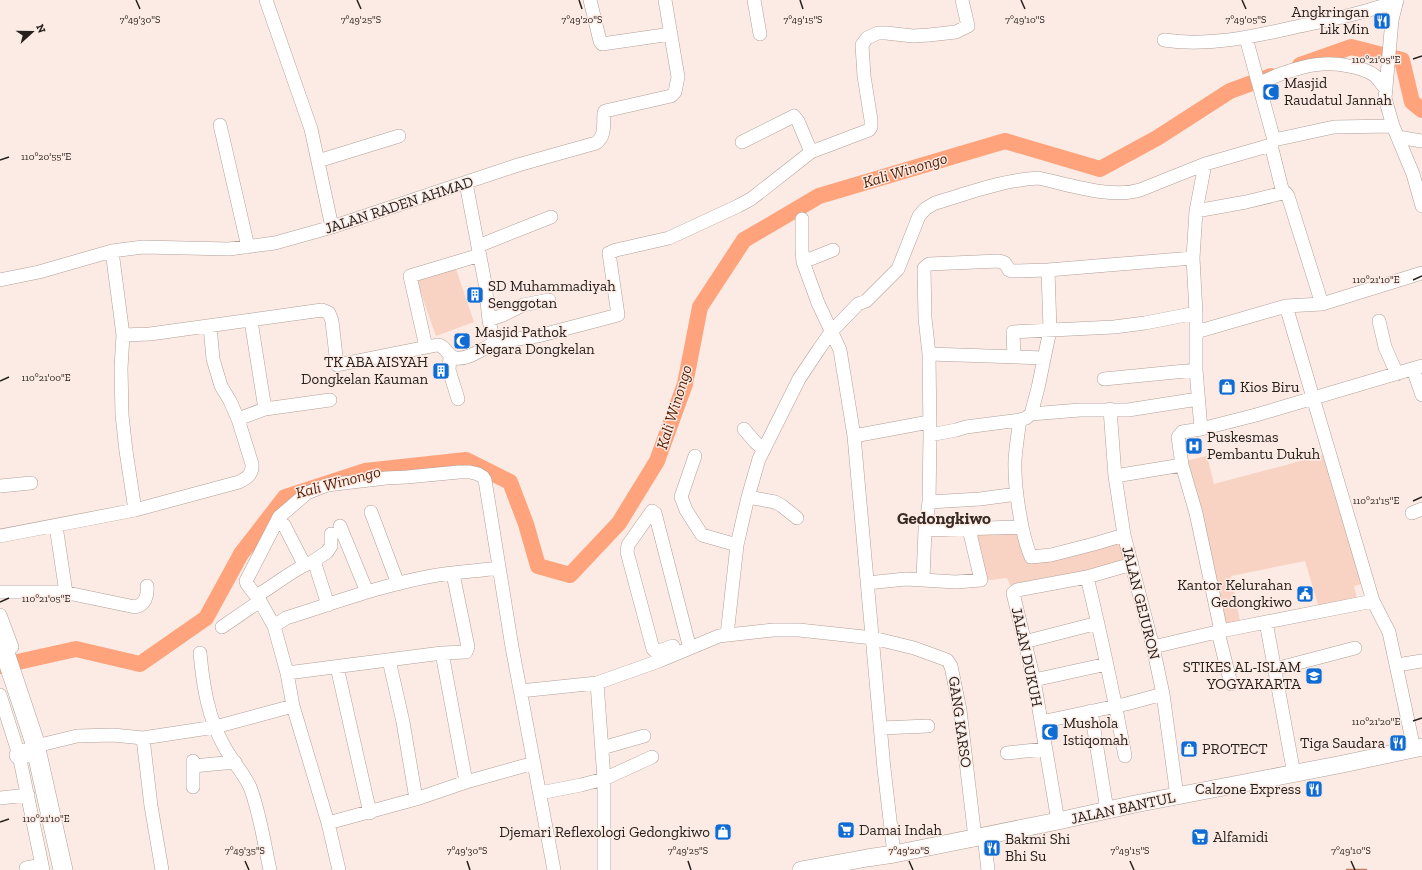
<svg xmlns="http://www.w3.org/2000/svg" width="1422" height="870" font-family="'Zilla Slab',serif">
  <rect width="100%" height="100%" fill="#fcebe4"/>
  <path fill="#f8d2c2" d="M455 266 474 322 436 336 416 279Z
    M1327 454 1364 583 1354 586 1357 598 1319 608 1305 561 1231 576 1241 626 1224 630 1185 461 1207 456 1214 484Z
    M1025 532 1030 557 1120 541 1128 565 1012 590 1007 578 982 581 973 535Z"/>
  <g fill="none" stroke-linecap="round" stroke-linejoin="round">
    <path stroke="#be7c60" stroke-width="2.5" d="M1347 870H1366"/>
    <path stroke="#fea37c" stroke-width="16" d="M1300 65 1351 47 1402 60 1412 102 1422 110
      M0 666 76 649 140 664 206 618 241 554 285 497 365 471 466 460 510 482 526 524 538 566 570 575 619 523 657 461 685 384 700 307 744 240 819 196 1005 141 1100 169 1157 138 1230 91 1271 76"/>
    <g stroke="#b0a099" stroke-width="14">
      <path id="minor" d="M266 0 311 129 332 227
        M590 0 600 41 602 44 671 34
        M754 0 760 34
        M1397 0 1392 20 1385 98 1393 126 1413 174 1422 206
        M1246 38 1274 140
        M1164 40C1210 47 1256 36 1300 26 1334 19 1364 13 1397 1
        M1260 89 1261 83C1274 75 1308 64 1323 64 1336 63 1363 67 1374 75 1378 78 1382 85 1386 89
        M220 125 248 247
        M1398 137 1422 141
        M742 142 794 116 798 121 811 152
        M1271 145 1283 193
        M318 161 399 136
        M466 183 485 283 489 320 494 344
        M1196 211 1246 202 1283 193H1286L1288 196 1322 304
        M802 219V250L803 262 818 303 840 350 854 436 884 769 894 854
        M478 246 551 217
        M112 251 123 335 121 368 122 415 126 451 135 510
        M803 262 833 250
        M0 280 39 272 112 251 143 247 229 249 275 243 332 227 518 165 596 143C606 136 603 124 604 113L605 111 671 96 675 92 678 77 665 0
        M1286 306 1373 601 1389 632 1414 749
        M489 320 503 315 523 305 549 300
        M251 321 265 409
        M1379 321 1385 347 1397 374
        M1196 332 1286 306 1322 304 1422 273
        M123 335 150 334 322 310 329 313 332 321 337 365 437 345C446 345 447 357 456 358 468 360 482 349 493 344 507 339 523 339 538 336 565 329 591 322 618 315L609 253 616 250 669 238 738 206 751 199 811 152 869 130 871 127V120L864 76 862 45 867 38 878 33H886L913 36 929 35 956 32 968 26 962 0
        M426 347 410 276 480 255
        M929 354 1044 358
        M450 356 449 370 458 399
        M1014 357 1013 332 1114 327 1145 323 1196 313
        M1413 369 1422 395
        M1104 379 1196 370
        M1110 409 1115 476 1124 535 1153 647 1163 694 1177 796
        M1031 414 1038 388 1050 330 1048 270
        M238 419 265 409 330 400
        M1020 420C1018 433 1016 446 1015 460 1014 485 1021 534 1031 557L1051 555 1094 544 1124 535
        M744 429 755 442 764 450
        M1201 429 1196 370V313L1193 258 1196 211 1205 164
        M930 435 956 430 966 427 1020 420 1026 418 1031 414 1080 410H1128L1198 399
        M854 436 929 422
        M695 456 681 497 686 510 702 535 737 545
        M1115 476 1182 465
        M0 486 31 483
        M748 497 775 502 782 506 797 518
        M929 502 980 499 1017 494
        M371 512 398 584
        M1412 513 1422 509
        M284 525 304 564
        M56 526 66 593
        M340 526 367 592
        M1022 527 925 530 929 502 930 435 929 354 925 318 924 268 929 264 999 261 1005 263 1009 270 1012 271 1048 270 1193 258
        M0 536 135 510 239 482C247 478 253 474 252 464L238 419 230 401 221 386 213 359 210 326
        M312 562 327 552 331 546V534
        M1087 577C1101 636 1114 695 1125 756
        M923 579 925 530
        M867 583 906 579 956 582 981 580 969 529
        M0 592H63L135 607C145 605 148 596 147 586
        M256 596C274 586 293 569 312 562L315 564 328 605
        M0 615 12 647
        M1266 622 1294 774
        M274 626 260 601 247 584 246 581 279 517 307 493 327 485 386 478 407 477 459 472H470L478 474 483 477 485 480 512 647 554 870
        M222 627 260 601
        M1221 631 1196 513 1182 465 1178 437 1182 432 1201 429 1256 415 1422 366
        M1218 632 1231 684
        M727 635 737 545 748 497 759 459 799 379 819 349 831 332 858 304 866 301 898 269 919 216 925 209 935 203C969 193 1003 180 1038 178 1067 184 1111 199 1140 190L1205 164 1271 145 1274 140 1334 127 1393 126
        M1024 642 1098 623
        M673 646 656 652 653 649 627 552 628 545 652 511 655 513 688 641
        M1153 647 1221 631 1373 601
        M200 653C203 685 208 718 224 746 232 761 243 772 250 787 260 813 264 843 270 870
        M442 653 466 782
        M389 660 403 722 416 799
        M1397 665 1422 661
        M337 667 370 813
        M1275 669 1355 648
        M287 673 442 653 466 652 468 647 453 574
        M1034 680 1107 664
        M597 683 604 779V870
        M520 691 597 683 659 661 719 636 773 630H799L873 638 914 648 947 660 951 666 960 710 975 838
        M0 695 19 755 43 870
        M1091 711 1107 810
        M1041 722 1126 704 1163 694
        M881 728 928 726
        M143 738 151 806 162 870
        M44 744 77 736 113 735 143 738 215 727 293 706
        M602 748 644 736
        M1007 753 1045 749
        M193 761V787
        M193 766 235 762
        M540 793 581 785 604 779 652 757
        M0 798 28 795
        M1058 821 1034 680 1013 593 1017 590 1087 577 1132 564
        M328 823 416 799 466 782 534 763
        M984 836 988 870
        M26 868 42 865
        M339 870 328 823 293 706 287 673 274 626 286 618C334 603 382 585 432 576 454 572 477 571 499 568"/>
    </g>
    <g stroke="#b0a099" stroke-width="18">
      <path id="major" d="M801 870 867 858 894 854 1058 821 1135 804 1343 764 1422 747"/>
    </g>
    <g stroke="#b0a099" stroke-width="20">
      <path id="highway" d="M0 638 34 740 63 870
        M19 755 26 753"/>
    </g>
    <use href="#minor" stroke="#fff" stroke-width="13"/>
    <use href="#major" stroke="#fff" stroke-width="17"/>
    <use href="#highway" stroke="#fff" stroke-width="19"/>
  </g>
  <path fill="none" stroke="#27211e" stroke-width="1.5" d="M136 0 140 9M357 0 361 9M579 0 582 9M800 0 803 9M1021 0 1025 9M1242 0 1246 9M1413 59 1422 56M0 160 9 157M1413 280 1422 276M0 381 9 377M1413 501 1422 497M0 602 9 598M1413 721 1422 718M0 822 9 819M245 861 249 870M467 861 470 870M688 861 691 870M909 861 913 870M1130 861 1134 870M1351 861 1355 870"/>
  <defs>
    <g id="restaurant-square" transform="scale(0.9)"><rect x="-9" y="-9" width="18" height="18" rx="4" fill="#0e6cd4" stroke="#fcebe4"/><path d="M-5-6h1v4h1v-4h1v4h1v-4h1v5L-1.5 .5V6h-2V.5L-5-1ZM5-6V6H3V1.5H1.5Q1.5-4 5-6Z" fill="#fff"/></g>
    <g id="mosque-square" transform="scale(0.9)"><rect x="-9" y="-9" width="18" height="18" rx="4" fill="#0e6cd4" stroke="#fcebe4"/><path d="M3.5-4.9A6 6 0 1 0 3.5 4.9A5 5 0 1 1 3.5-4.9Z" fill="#fff"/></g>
    <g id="building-square" transform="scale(0.9)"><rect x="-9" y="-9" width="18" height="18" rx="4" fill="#0e6cd4" stroke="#fcebe4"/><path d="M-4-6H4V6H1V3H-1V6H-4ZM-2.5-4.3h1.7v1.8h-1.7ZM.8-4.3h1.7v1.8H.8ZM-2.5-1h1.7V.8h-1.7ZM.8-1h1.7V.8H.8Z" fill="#fff"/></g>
    <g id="shop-square" transform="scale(0.9)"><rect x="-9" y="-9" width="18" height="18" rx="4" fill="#0e6cd4" stroke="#fcebe4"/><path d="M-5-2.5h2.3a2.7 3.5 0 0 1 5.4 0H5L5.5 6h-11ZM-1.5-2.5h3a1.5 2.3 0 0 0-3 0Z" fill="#fff"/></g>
    <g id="hospital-square" transform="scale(0.9)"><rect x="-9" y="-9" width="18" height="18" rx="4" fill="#0e6cd4" stroke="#fcebe4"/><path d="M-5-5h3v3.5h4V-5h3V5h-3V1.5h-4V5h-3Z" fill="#fff"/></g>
    <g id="civic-square" transform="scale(0.9)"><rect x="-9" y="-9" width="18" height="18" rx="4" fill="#0e6cd4" stroke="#fcebe4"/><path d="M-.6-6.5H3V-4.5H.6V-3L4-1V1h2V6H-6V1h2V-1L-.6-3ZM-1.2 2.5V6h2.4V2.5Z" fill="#fff"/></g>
    <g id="university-square" transform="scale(0.9)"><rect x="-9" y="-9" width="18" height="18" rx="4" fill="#0e6cd4" stroke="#fcebe4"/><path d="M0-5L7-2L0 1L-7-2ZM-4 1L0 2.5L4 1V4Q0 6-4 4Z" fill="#fff"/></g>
    <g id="supermarket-square" transform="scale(0.9)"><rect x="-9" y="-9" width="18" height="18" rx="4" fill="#0e6cd4" stroke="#fcebe4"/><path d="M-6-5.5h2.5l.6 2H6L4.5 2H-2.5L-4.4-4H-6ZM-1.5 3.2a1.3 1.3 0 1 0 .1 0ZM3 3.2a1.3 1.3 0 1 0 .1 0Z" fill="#fff"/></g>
  </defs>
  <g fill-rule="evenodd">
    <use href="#restaurant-square" x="1382" y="21"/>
    <use href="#mosque-square" x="1271" y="92"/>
    <use href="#building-square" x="475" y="295"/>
    <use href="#mosque-square" x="462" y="341"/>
    <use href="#building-square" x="441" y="371"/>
    <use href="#shop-square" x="1227" y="387"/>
    <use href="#hospital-square" x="1194" y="446"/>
    <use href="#civic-square" x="1305" y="594"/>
    <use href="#university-square" x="1314" y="676"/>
    <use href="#mosque-square" x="1050" y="732"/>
    <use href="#restaurant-square" x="1398" y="743"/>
    <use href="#shop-square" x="1189" y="749"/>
    <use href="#restaurant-square" x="1314" y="789"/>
    <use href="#supermarket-square" x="846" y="830"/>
    <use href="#shop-square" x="723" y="832"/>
    <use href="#supermarket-square" x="1200" y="837"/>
    <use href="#restaurant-square" x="992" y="848"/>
  </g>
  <g text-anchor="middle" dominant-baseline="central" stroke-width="3" stroke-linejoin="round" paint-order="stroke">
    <g font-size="15" fill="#27211e" stroke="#fcebe4" text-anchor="start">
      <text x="1369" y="12" text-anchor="end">Angkringan<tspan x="1369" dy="17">Lik Min</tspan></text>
      <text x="1284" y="83">Masjid<tspan x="1284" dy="17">Raudatul Jannah</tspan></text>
      <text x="488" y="286">SD Muhammadiyah<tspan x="488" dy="17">Senggotan</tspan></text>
      <text x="475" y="332">Masjid Pathok<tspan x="475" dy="17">Negara Dongkelan</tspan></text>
      <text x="428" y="362" text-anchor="end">TK ABA AISYAH<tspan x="428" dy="17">Dongkelan Kauman</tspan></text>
      <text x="1240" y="387">Kios Biru</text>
      <text x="1207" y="437">Puskesmas<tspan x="1207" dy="17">Pembantu Dukuh</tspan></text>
      <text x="1292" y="585" text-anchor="end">Kantor Kelurahan<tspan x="1292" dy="17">Gedongkiwo</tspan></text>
      <text x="1301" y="667" text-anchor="end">STIKES AL-ISLAM<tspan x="1301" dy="17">YOGYAKARTA</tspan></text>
      <text x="1063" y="723">Mushola<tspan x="1063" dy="17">Istiqomah</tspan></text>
      <text x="1385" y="743" text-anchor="end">Tiga Saudara</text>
      <text x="1202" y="749">PROTECT</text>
      <text x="1301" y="789" text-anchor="end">Calzone Express</text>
      <text x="859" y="830">Damai Indah</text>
      <text x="710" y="832" text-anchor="end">Djemari Reflexologi Gedongkiwo</text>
      <text x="1213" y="837">Alfamidi</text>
      <text x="1005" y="839">Bakmi Shi<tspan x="1005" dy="17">Bhi Su</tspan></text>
    </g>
    <g font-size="15" fill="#27211e" stroke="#fcebe4">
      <text transform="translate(399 205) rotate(-18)">JALAN RADEN AHMAD</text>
      <text transform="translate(1141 603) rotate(76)">JALAN GEJURON</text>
      <text transform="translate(1027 657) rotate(78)">JALAN DUKUH</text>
      <text transform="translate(960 722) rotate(82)">GANG KARSO</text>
      <text transform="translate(1123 808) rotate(-12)">JALAN BANTUL</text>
    </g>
    <g font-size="16" font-style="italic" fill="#541d01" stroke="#fcebe4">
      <text transform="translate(905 170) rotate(-17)">Kali Winongo</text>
      <text transform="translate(674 407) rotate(-73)">Kali Winongo</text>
      <text transform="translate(338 482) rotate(-15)">Kali Winongo</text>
    </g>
    <g font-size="17" font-weight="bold" fill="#382b26" stroke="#fcebe4">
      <text x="944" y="518">Gedongkiwo</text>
    </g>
  </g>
  <g font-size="10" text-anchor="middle" fill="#27211e" stroke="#fcebe4" stroke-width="3" stroke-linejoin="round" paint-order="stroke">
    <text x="1246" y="23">7°49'05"S</text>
    <text x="140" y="23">7°49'30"S</text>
    <text x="361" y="23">7°49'25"S</text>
    <text x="582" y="23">7°49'20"S</text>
    <text x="803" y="23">7°49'15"S</text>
    <text x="1025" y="23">7°49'10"S</text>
    <text x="1376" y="63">110°21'05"E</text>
    <text x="46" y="160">110°20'55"E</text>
    <text x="1376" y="283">110°21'10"E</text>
    <text x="46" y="381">110°21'00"E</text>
    <text x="1376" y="504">110°21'15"E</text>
    <text x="46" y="602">110°21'05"E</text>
    <text x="1376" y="725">110°21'20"E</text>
    <text x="46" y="822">110°21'10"E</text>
    <text x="245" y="854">7°49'35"S</text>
    <text x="467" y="854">7°49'30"S</text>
    <text x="688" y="854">7°49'25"S</text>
    <text x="909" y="854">7°49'20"S</text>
    <text x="1130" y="854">7°49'15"S</text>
    <text x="1351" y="854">7°49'10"S</text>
  </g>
  <g transform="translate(32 32) rotate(69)" stroke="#fcebe4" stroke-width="3" paint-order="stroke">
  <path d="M0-3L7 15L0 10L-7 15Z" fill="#27211e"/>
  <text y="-6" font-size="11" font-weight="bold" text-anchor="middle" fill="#27211e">N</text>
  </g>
</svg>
